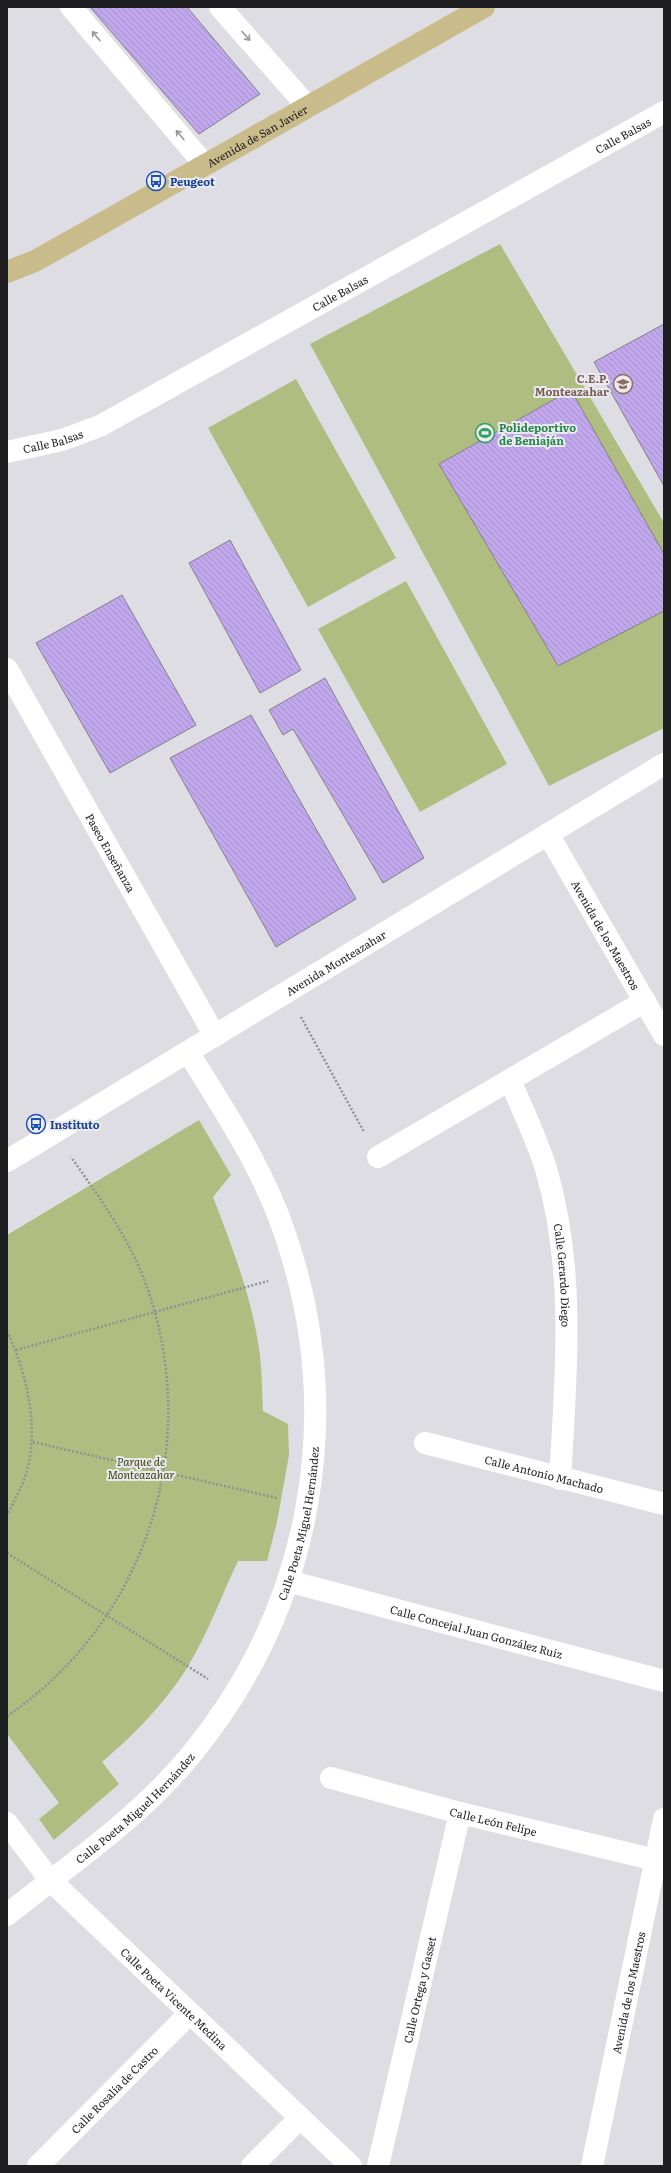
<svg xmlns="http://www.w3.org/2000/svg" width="671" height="2173" font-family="Literata,serif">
  <defs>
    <pattern id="building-back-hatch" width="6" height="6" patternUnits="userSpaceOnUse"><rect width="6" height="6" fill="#c1a8ed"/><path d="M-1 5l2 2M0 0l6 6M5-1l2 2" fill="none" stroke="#a590cb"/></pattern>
  </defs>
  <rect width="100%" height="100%" fill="#dfdde4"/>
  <path fill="#b0bd80" d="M500 244 664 523V728L549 786 310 344Z
    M296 379 396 558 308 607 208 428Z
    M406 581 507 764 420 812 318 629Z
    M199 1120 231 1175 213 1197C233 1249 253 1300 260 1356 262 1374 262 1393 263 1411L288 1424 289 1455 277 1522 267 1561H238C218 1603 202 1650 174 1687 153 1715 129 1739 102 1762L119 1784 54 1840 39 1819 59 1803 7 1734V1235Z"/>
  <path fill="url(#building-back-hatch)" stroke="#838187" d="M90 7H187L260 94 199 134Z
    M664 324V486L594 362Z
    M571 390 664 554V611L558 666 439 464Z
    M230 540 301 670 260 693 189 563Z
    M122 595 196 725 110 773 36 643Z
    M325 678 424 858 383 883 293 729 283 735 269 710Z
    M251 715 356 899 276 947 170 758Z"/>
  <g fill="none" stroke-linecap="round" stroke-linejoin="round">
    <path stroke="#929095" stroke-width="2.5" stroke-dasharray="2 2" stroke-linecap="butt" d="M301 1017 364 1132
      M7 1331C27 1374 40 1428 26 1474 22 1488 13 1502 7 1516
      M16 1350 268 1281
      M33 1442 277 1498
      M7 1553 208 1679
      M7 1716C150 1619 206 1435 142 1274 125 1232 97 1194 71 1157"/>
    <g stroke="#fff" stroke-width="22">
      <path d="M71 7 205 165"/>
      <path d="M220 7 308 107"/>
      <path id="s1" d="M7 452 62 440 100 426 664 112"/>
      <path id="s2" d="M7 669 215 1036"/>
      <path id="s3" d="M548 834 664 1035"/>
      <path id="s4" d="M510 1080C522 1109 537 1139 546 1169 576 1270 566 1376 560 1479"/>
      <path d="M378 1157 645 1001"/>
      <path id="s5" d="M7 1161 664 764"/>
      <path id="s6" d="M425 1443 664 1504"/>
      <path id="s7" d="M288 1581 664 1681"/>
      <path id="s8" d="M331 1778 460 1813 656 1860"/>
      <path id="s9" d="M7 1823 50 1880 351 2166"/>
      <path id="s10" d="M7 1915C69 1865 139 1818 190 1756 312 1608 347 1415 285 1234 263 1168 224 1110 188 1052"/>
      <path id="s11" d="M38 2166 190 2013"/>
      <path d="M252 2166 300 2118"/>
      <path id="s12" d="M378 2166 460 1813"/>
      <path id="s13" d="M592 2166 664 1819"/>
    </g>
    <path stroke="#cabc8a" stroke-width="22" id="s14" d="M7 272 35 261 115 216 484 7"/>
  </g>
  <defs><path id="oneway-shaft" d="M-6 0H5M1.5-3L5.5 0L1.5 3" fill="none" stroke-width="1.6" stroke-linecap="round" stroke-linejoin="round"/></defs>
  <g stroke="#9a999a">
    <use href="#oneway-shaft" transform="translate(96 36) rotate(-130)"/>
    <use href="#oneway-shaft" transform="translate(246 36) rotate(49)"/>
    <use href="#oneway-shaft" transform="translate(180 135) rotate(-130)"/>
  </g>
  <defs>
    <g id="bus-ring" transform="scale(1)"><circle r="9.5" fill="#eceaf1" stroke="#1a4fb4" stroke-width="1.5"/><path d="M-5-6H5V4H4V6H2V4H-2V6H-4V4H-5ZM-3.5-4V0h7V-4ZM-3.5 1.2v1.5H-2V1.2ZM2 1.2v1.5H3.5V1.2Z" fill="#1a4fb4"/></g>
    <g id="school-ring" transform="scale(1)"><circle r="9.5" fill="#eceaf1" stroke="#8d6e63" stroke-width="1.5"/><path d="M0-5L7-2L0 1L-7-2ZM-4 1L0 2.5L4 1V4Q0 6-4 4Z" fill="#8d6e63"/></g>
    <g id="stadium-ring" transform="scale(1)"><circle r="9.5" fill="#eceaf1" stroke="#2e9e5b" stroke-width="1.5"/><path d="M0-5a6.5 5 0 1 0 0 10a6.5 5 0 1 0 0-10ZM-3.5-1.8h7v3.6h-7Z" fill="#2e9e5b"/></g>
  </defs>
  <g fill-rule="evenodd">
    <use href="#bus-ring" x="156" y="181"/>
    <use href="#school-ring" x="623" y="384"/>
    <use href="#stadium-ring" x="485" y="433"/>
    <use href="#bus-ring" x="36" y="1124"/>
  </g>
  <g text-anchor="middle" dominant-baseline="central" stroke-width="4" stroke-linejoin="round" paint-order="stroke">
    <g font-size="11" fill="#1e1d1f" stroke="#eceaf1">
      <text stroke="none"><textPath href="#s1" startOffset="695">Calle Balsas</textPath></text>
      <text stroke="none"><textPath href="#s14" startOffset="285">Avenida de San Javier</textPath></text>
      <text stroke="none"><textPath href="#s1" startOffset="371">Calle Balsas</textPath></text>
      <text stroke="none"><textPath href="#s1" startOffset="47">Calle Balsas</textPath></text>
      <text stroke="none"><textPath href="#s2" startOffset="211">Paseo Enseñanza</textPath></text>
      <text stroke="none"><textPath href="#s3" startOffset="116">Avenida de los Maestros</textPath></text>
      <text stroke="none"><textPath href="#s5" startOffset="384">Avenida Monteazahar</textPath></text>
      <text stroke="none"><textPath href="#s4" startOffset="204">Calle Gerardo Diego</textPath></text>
      <text stroke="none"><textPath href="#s6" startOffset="123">Calle Antonio Machado</textPath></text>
      <text stroke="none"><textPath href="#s10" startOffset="503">Calle Poeta Miguel Hernández</textPath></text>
      <text stroke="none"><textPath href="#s7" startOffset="195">Calle Concejal Juan González Ruiz</textPath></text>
      <text stroke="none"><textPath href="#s10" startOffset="167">Calle Poeta Miguel Hernández</textPath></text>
      <text stroke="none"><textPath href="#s8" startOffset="168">Calle León Felipe</textPath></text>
      <text stroke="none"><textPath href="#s12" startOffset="181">Calle Ortega y Gasset</textPath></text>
      <text stroke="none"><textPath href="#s13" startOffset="177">Avenida de los Maestros</textPath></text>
      <text stroke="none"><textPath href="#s9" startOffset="243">Calle Poeta Vicente Medina</textPath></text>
      <text stroke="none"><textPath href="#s11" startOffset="108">Calle Rosalía de Castro</textPath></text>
    </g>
    <g font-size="11" font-weight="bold" fill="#164399" stroke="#eceaf1" text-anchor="start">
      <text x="170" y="181">Peugeot</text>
      <text x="50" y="1124">Instituto</text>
    </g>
    <g font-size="11" font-weight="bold" fill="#785e54" stroke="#eceaf1" text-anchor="end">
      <text x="609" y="378">C.E.P.<tspan x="609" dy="13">Monteazahar</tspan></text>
    </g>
    <g font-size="11" font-weight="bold" fill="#27864d" stroke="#eceaf1" text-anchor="start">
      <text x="499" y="427">Polideportivo<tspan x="499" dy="13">de Beniaján</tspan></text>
    </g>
    <g font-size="11" font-style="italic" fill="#3d450c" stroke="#eceaf1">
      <text x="141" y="1461">Parque de<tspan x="141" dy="13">Monteazahar</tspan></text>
    </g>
  </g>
  <rect width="671" height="2173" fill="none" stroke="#1e1d1f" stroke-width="16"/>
</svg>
